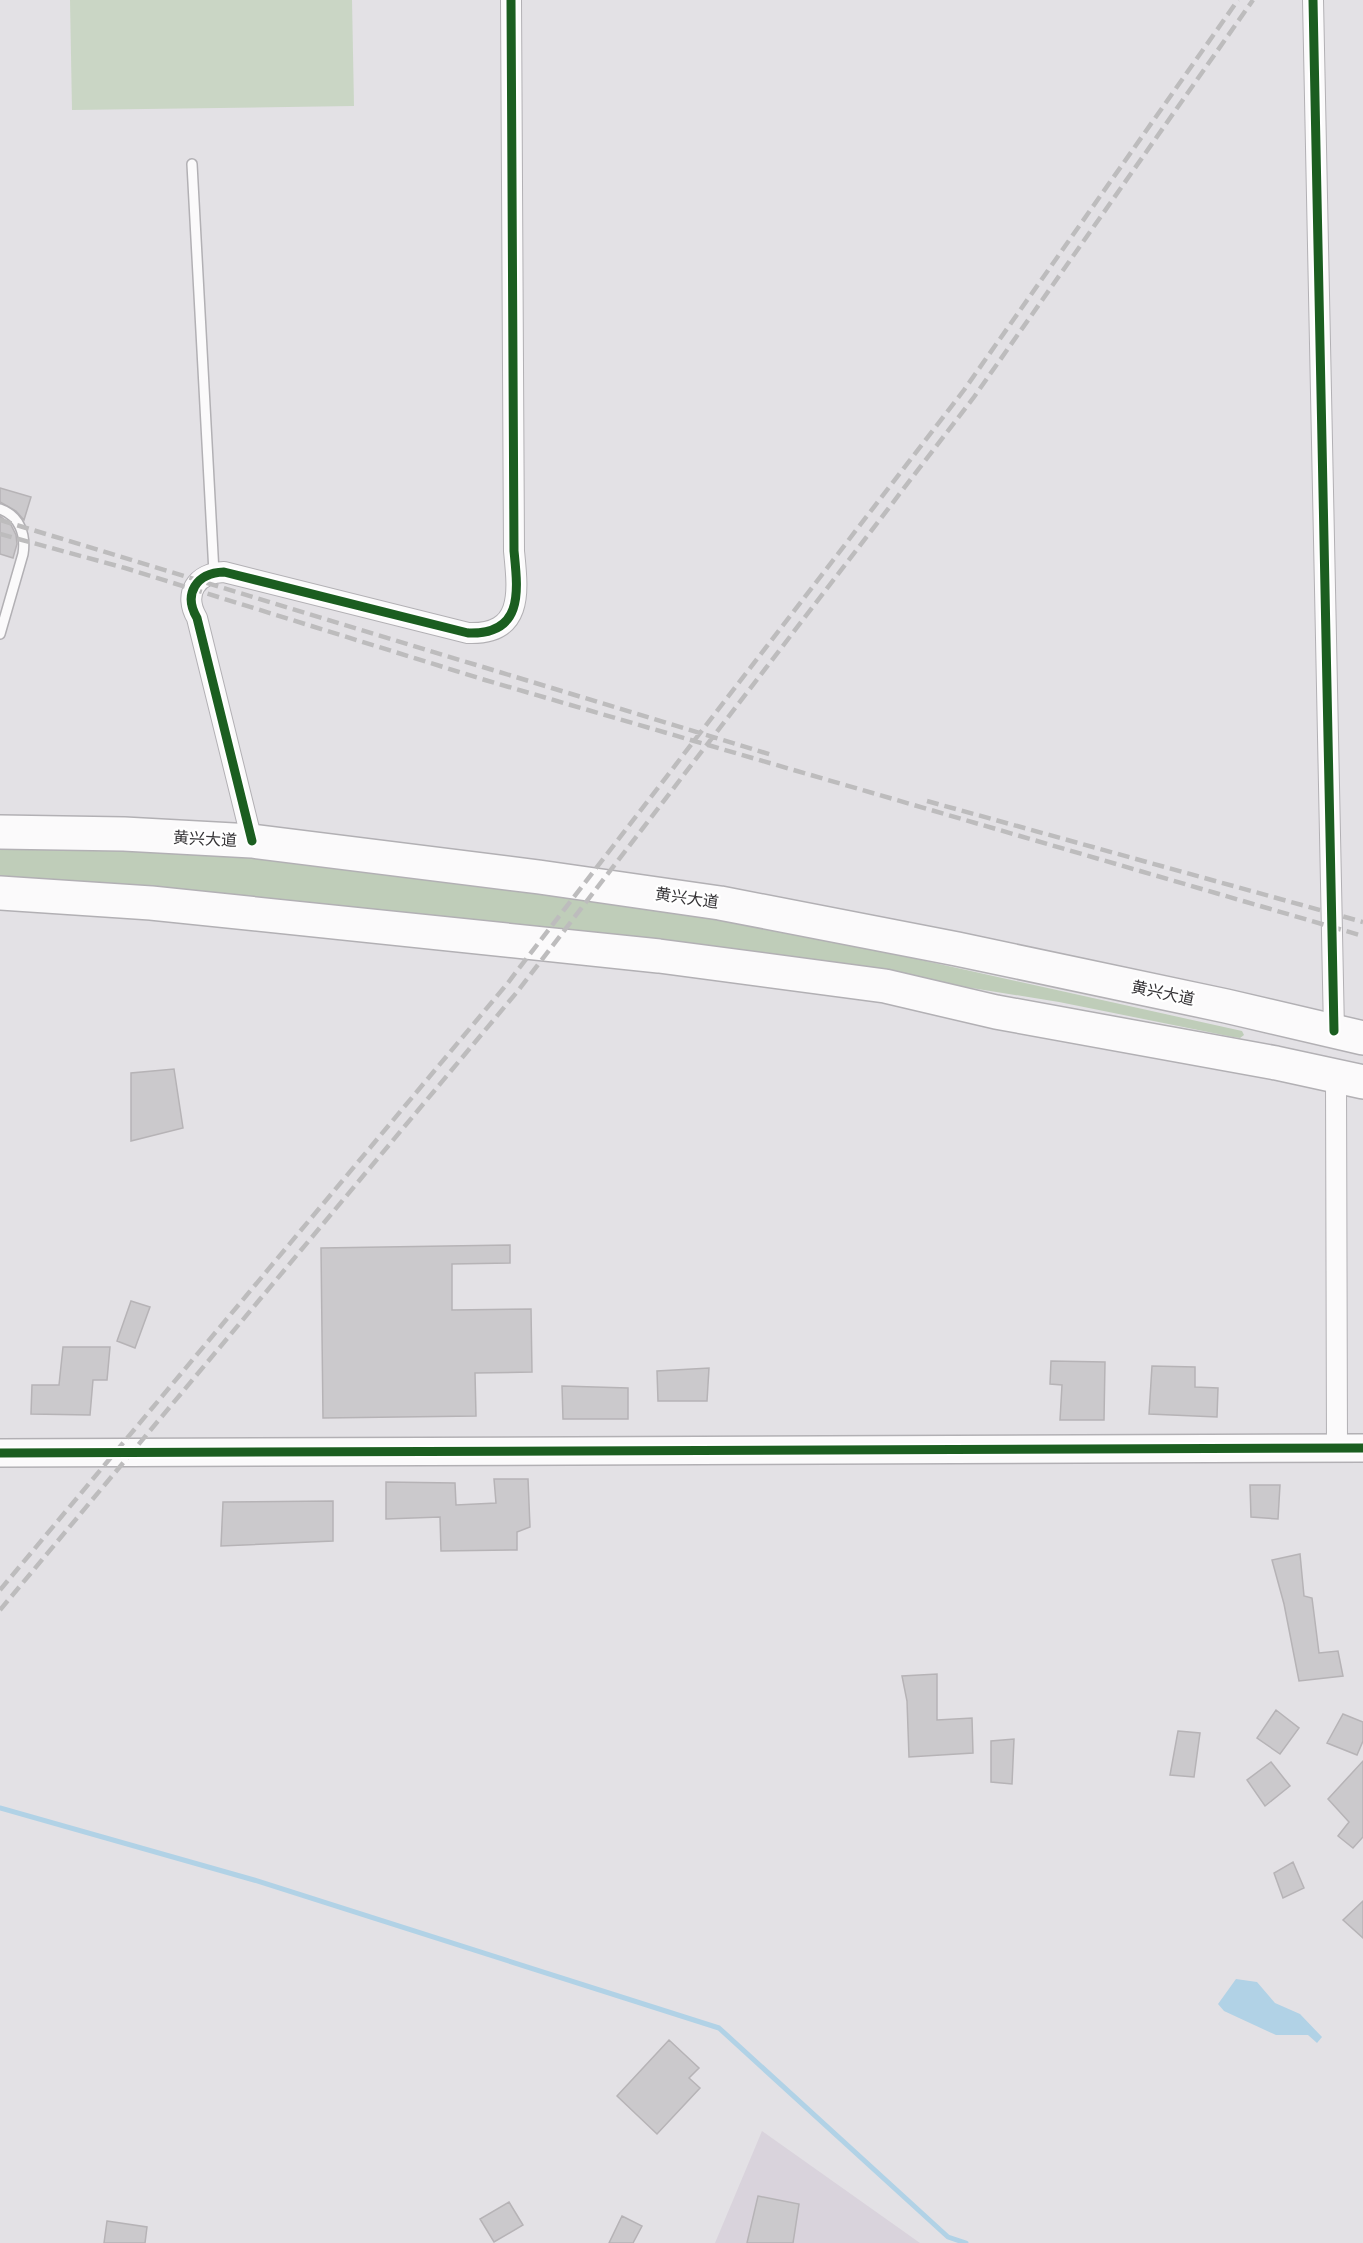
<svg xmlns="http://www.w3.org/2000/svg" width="1363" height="2243" font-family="Figtree,'Noto Sans SC',sans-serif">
  <rect width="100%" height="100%" fill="#e3e1e5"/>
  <path fill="#d9d3dc" d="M762 2131 920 2243H715Z"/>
  <path fill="#cad6c5" d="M70 0H352L354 106 72 110Z"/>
  <path fill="#bfcdb9" d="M0 847 103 848 211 854 412 875 696 914 858 946 1242 1031 1244 1035 1240 1038 1233 1037 1059 1002 941 983 0 878Z"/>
  <path fill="#b1d2e6" d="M1236 1979 1257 1982 1275 2003 1300 2014 1322 2037 1317 2043 1308 2035H1276L1224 2011 1218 2004Z"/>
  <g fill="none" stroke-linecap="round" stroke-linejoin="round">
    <path stroke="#b1d2e6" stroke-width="5" d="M0 1808 254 1880 719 2028 948 2237 966 2243"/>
  </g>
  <path fill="#cbc9cc" stroke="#b6b3b6" stroke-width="1.5" d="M0 488 31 497 24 520 16 511 0 502Z
    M0 516 11 525 16 535 17 544 13 558 0 554Z
    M174 1069 183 1128 131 1141V1073Z
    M510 1245V1263L452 1264V1310L531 1309 532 1372 475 1373 476 1416 323 1418 321 1248Z
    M131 1301 150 1307 135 1348 117 1341Z
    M63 1347H110L107 1380H93L90 1415 31 1414 32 1385H59Z
    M1051 1361 1105 1362 1104 1420H1060L1062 1385 1050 1384Z
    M1152 1366 1195 1367V1387L1218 1388 1217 1417 1149 1414Z
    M709 1368 707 1401H658L657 1371Z
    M562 1386 628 1388V1419H563Z
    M494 1479H528L530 1527 517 1532V1550L441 1551 440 1517 386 1519V1482L455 1483 456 1505 496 1503Z
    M1250 1485H1280L1278 1519 1251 1517Z
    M333 1501V1541L221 1546 223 1502Z
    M1300 1554 1304 1596 1312 1598 1319 1653 1338 1651 1343 1676 1299 1681 1284 1604 1272 1560Z
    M937 1674V1720L972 1718 973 1753 909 1757 907 1701 902 1676Z
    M1276 1710 1299 1728 1280 1754 1257 1738Z
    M1343 1714 1363 1722V1741L1357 1755 1327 1743Z
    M1178 1731 1200 1733 1194 1777 1170 1775Z
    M1014 1739 1012 1784 991 1782V1741Z
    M1363 1761V1837L1353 1848 1338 1836 1349 1822 1328 1799Z
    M1271 1762 1290 1786 1265 1806 1247 1780Z
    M1293 1862 1304 1888 1283 1898 1274 1873Z
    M1363 1901V1938L1343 1920Z
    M669 2040 699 2068 689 2078 700 2088 657 2134 617 2096Z
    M758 2196 799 2204 793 2243H747Z
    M509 2202 523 2225 494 2242 480 2219Z
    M622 2216 642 2226 633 2243H609Z
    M107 2221 147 2227 145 2243H104Z"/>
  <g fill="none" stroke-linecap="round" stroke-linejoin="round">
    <g stroke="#b2b0b4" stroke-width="12">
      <path id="lane" d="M192 164 214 573
        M0 509C20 516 26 535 23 554L0 634"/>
    </g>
    <g stroke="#b2b0b4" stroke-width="22">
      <path id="street" d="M1313 0 1334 1031
        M252 841 197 618C183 594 196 573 224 572L468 633C524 635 518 591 514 551L511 0
        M1336 1077 1337 1448"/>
    </g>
    <g stroke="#b2b0b4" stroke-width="30">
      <path id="secondary" d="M0 1453 1363 1448"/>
    </g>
    <g stroke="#b2b0b4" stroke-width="36">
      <path id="highway" d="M0 832 124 834 252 841 539 877 720 903 957 949 1226 1006 1363 1038
        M0 893 151 903 659 956 885 986 996 1012 1276 1063 1363 1082"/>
    </g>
    <use href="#lane" stroke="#fbfafb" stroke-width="9"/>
    <use href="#street" stroke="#fbfafb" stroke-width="20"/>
    <use href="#secondary" stroke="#fbfafb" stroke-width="27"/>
    <use href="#highway" stroke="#fbfafb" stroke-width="33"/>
    <path stroke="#bdbcbd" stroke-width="4.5" stroke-dasharray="12 6" stroke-linecap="butt" d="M0 520 772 755
      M0 534 125 568 485 680 1363 936
      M927 801 1363 922
      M0 1590 507 984 964 390 1238 0
      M0 1610 517 992 974 397 1253 0"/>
    <g stroke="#fff" stroke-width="13">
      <path id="cycleway" d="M1313 0 1334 1031
        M252 841 197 618C183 594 196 573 224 572L468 633C524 635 518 591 514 551L511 0
        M0 1453 1363 1448"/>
    </g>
    <use href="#cycleway" stroke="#1b5e20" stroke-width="9"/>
  </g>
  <g text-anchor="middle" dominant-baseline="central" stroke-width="4.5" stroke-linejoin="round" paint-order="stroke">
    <g font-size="16" fill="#353336" stroke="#fff">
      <text transform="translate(205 839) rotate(3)">黄兴大道</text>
      <text transform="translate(687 898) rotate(8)">黄兴大道</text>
      <text transform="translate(1163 993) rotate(12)">黄兴大道</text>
    </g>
  </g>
</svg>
